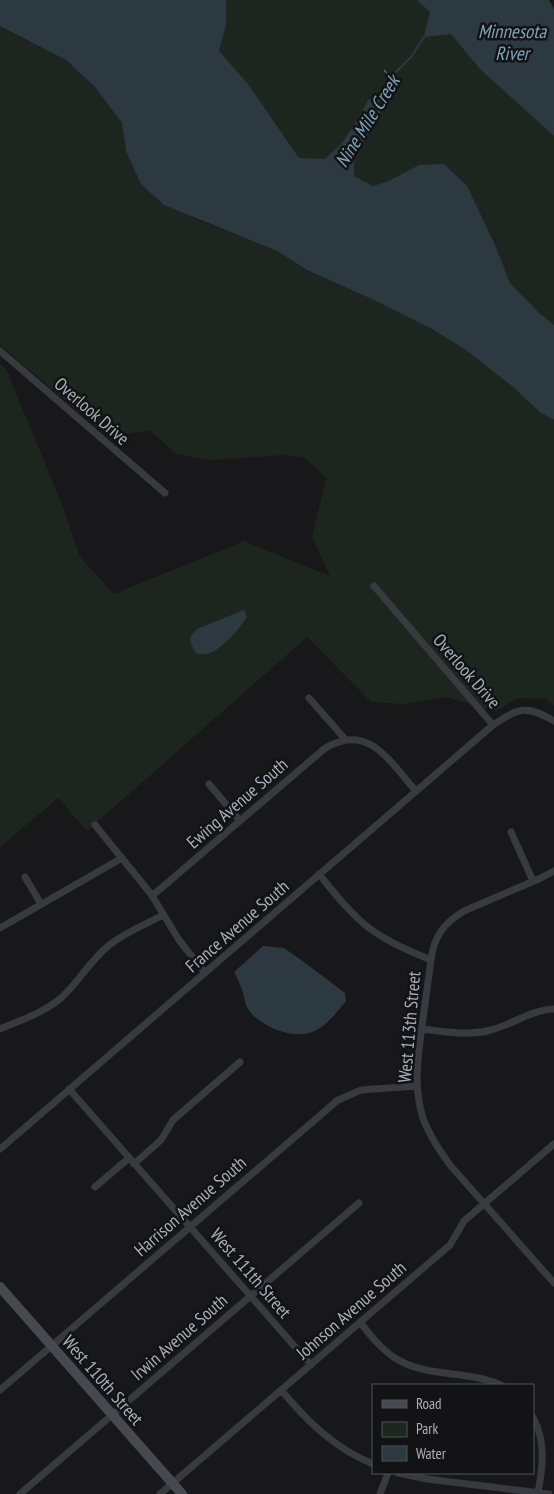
<svg xmlns="http://www.w3.org/2000/svg" width="554" height="1494" font-family="'PT Sans Narrow',sans-serif">
  <rect width="100%" height="100%" fill="#18181a"/>
  <path fill="#1d261e" fill-rule="evenodd" d="M221 0H447L554 112V393L541 413 554 420V705L546 699 518 698 496 711 446 697 403 704 371 702 307 637 87 831 58 798 0 847V364L6 369 61 502 80 557 114 594 244 541 330 576 312 537 326 478 305 458 285 455 209 460 177 454 150 431 106 435 0 345V26L66 60 95 87 104 98ZM107 102 307 270 277 251 193 218 126 151 122 123Z"/>
  <path fill="#2c3940" d="M0 0H226V25L219 51 247 83 299 158 325 159 342 143 358 119 368 100 376 97 382 110 354 158V176L373 186 389 181 419 165 444 164 467 186 495 245 510 283 539 313 554 325V420L541 413 512 386 466 350 432 329 374 300 307 270 277 251 164 205 141 184 126 151 122 123 95 87 66 60 0 26Z
    M417 0H549L554 9V136L480 69 451 34 424 37 430 12Z
    M244 610 247 617C239 629 219 654 204 654 201 655 199 653 196 653L191 644 190 637 197 629Z
    M263 946 284 948 304 962 345 993 346 1001C336 1013 325 1029 309 1033 289 1039 254 1024 246 1005 244 1000 244 995 242 990 240 984 237 978 234 972Z"/>
  <g fill="none" stroke-linecap="round" stroke-linejoin="round">
    <path stroke="#2c3940" stroke-width="2" d="M377 104 391 77 411 57 424 37"/>
    <path stroke="#7da2b9" stroke-width="1" stroke-dasharray="6 5" stroke-linecap="butt" d="M384 70 396 83"/>
    <path stroke="#383a40" stroke-width="7" d="M0 351 165 493
      M374 586 493 725
      M309 698 345 739
      M209 784 240 821
      M95 825 151 894 179 940 205 973
      M511 832 533 881
      M319 874C334 893 350 913 369 928 388 942 409 951 431 960 428 982 425 1004 422 1026 418 1057 413 1087 423 1118 429 1135 439 1150 450 1165L554 1283
      M25 877 41 904
      M152 896 324 749C368 721 390 762 416 791
      M0 928 122 858
      M431 960C434 936 444 923 464 911L541 878 554 871
      M0 1029C21 1020 43 1013 61 998 78 983 89 962 107 947 123 933 145 925 163 915
      M422 1029C445 1032 468 1036 491 1030 514 1024 530 1010 554 1009
      M69 1089 311 1365
      M0 1149 493 725C520 707 526 705 554 721
      M134 1164 161 1140 173 1120 240 1062
      M95 1187 129 1158
      M360 1322C370 1335 381 1349 395 1358 426 1378 467 1370 501 1385
      M0 1390 338 1100 361 1090 417 1086
      M281 1390C307 1421 334 1448 373 1464
      M533 1417C546 1442 543 1466 538 1493
      M398 1473 427 1479 549 1494
      M20 1494 359 1203
      M160 1494 450 1245 464 1221 554 1144
      M380 1494 388 1473"/>
    <path stroke="#464950" stroke-width="10" d="M0 1287 182 1494"/>
  </g>
  <g text-anchor="middle" dominant-baseline="central" stroke-width="5" stroke-linejoin="round" paint-order="stroke">
    <g font-size="18" fill="#a9b0bb" stroke="#131315">
      <text transform="translate(92 411) rotate(41)">Overlook Drive</text>
      <text transform="translate(467 671) rotate(49)">Overlook Drive</text>
      <text transform="translate(237 803) rotate(-41)">Ewing Avenue South</text>
      <text transform="translate(237 926) rotate(-41)">France Avenue South</text>
      <text transform="translate(409 1027) rotate(-85)">West 113th Street</text>
      <text transform="translate(190 1206) rotate(-41)">Harrison Avenue South</text>
      <text transform="translate(251 1273) rotate(49)">West 111th Street</text>
      <text transform="translate(351 1310) rotate(-41)">Johnson Avenue South</text>
      <text transform="translate(179 1337) rotate(-41)">Irwin Avenue South</text>
      <text transform="translate(103 1380) rotate(49)">West 110th Street</text>
    </g>
    <g font-size="19" font-style="italic" fill="#7da2b9" stroke="#131315">
      <text x="512" y="31">Minnesota<tspan x="512" dy="22">River</tspan></text>
      <text transform="translate(367 121) rotate(-58)">Nine Mile Creek</text>
    </g>
  </g>
  <rect x="372" y="1384" width="162" height="90" fill="#131315" stroke="#4f5257"/>
  <rect x="382" y="1400" width="25" height="8" fill="#464950" stroke="#4f5257"/>
  <text x="416" y="1409" font-size="15" fill="#a9b0bb">Road</text>
  <rect x="382" y="1422" width="25" height="15" fill="#1d261e" stroke="#4f5257"/>
  <text x="416" y="1434" font-size="15" fill="#a9b0bb">Park</text>
  <rect x="382" y="1446" width="25" height="15" fill="#2c3940" stroke="#4f5257"/>
  <text x="416" y="1459" font-size="15" fill="#a9b0bb">Water</text>
</svg>
